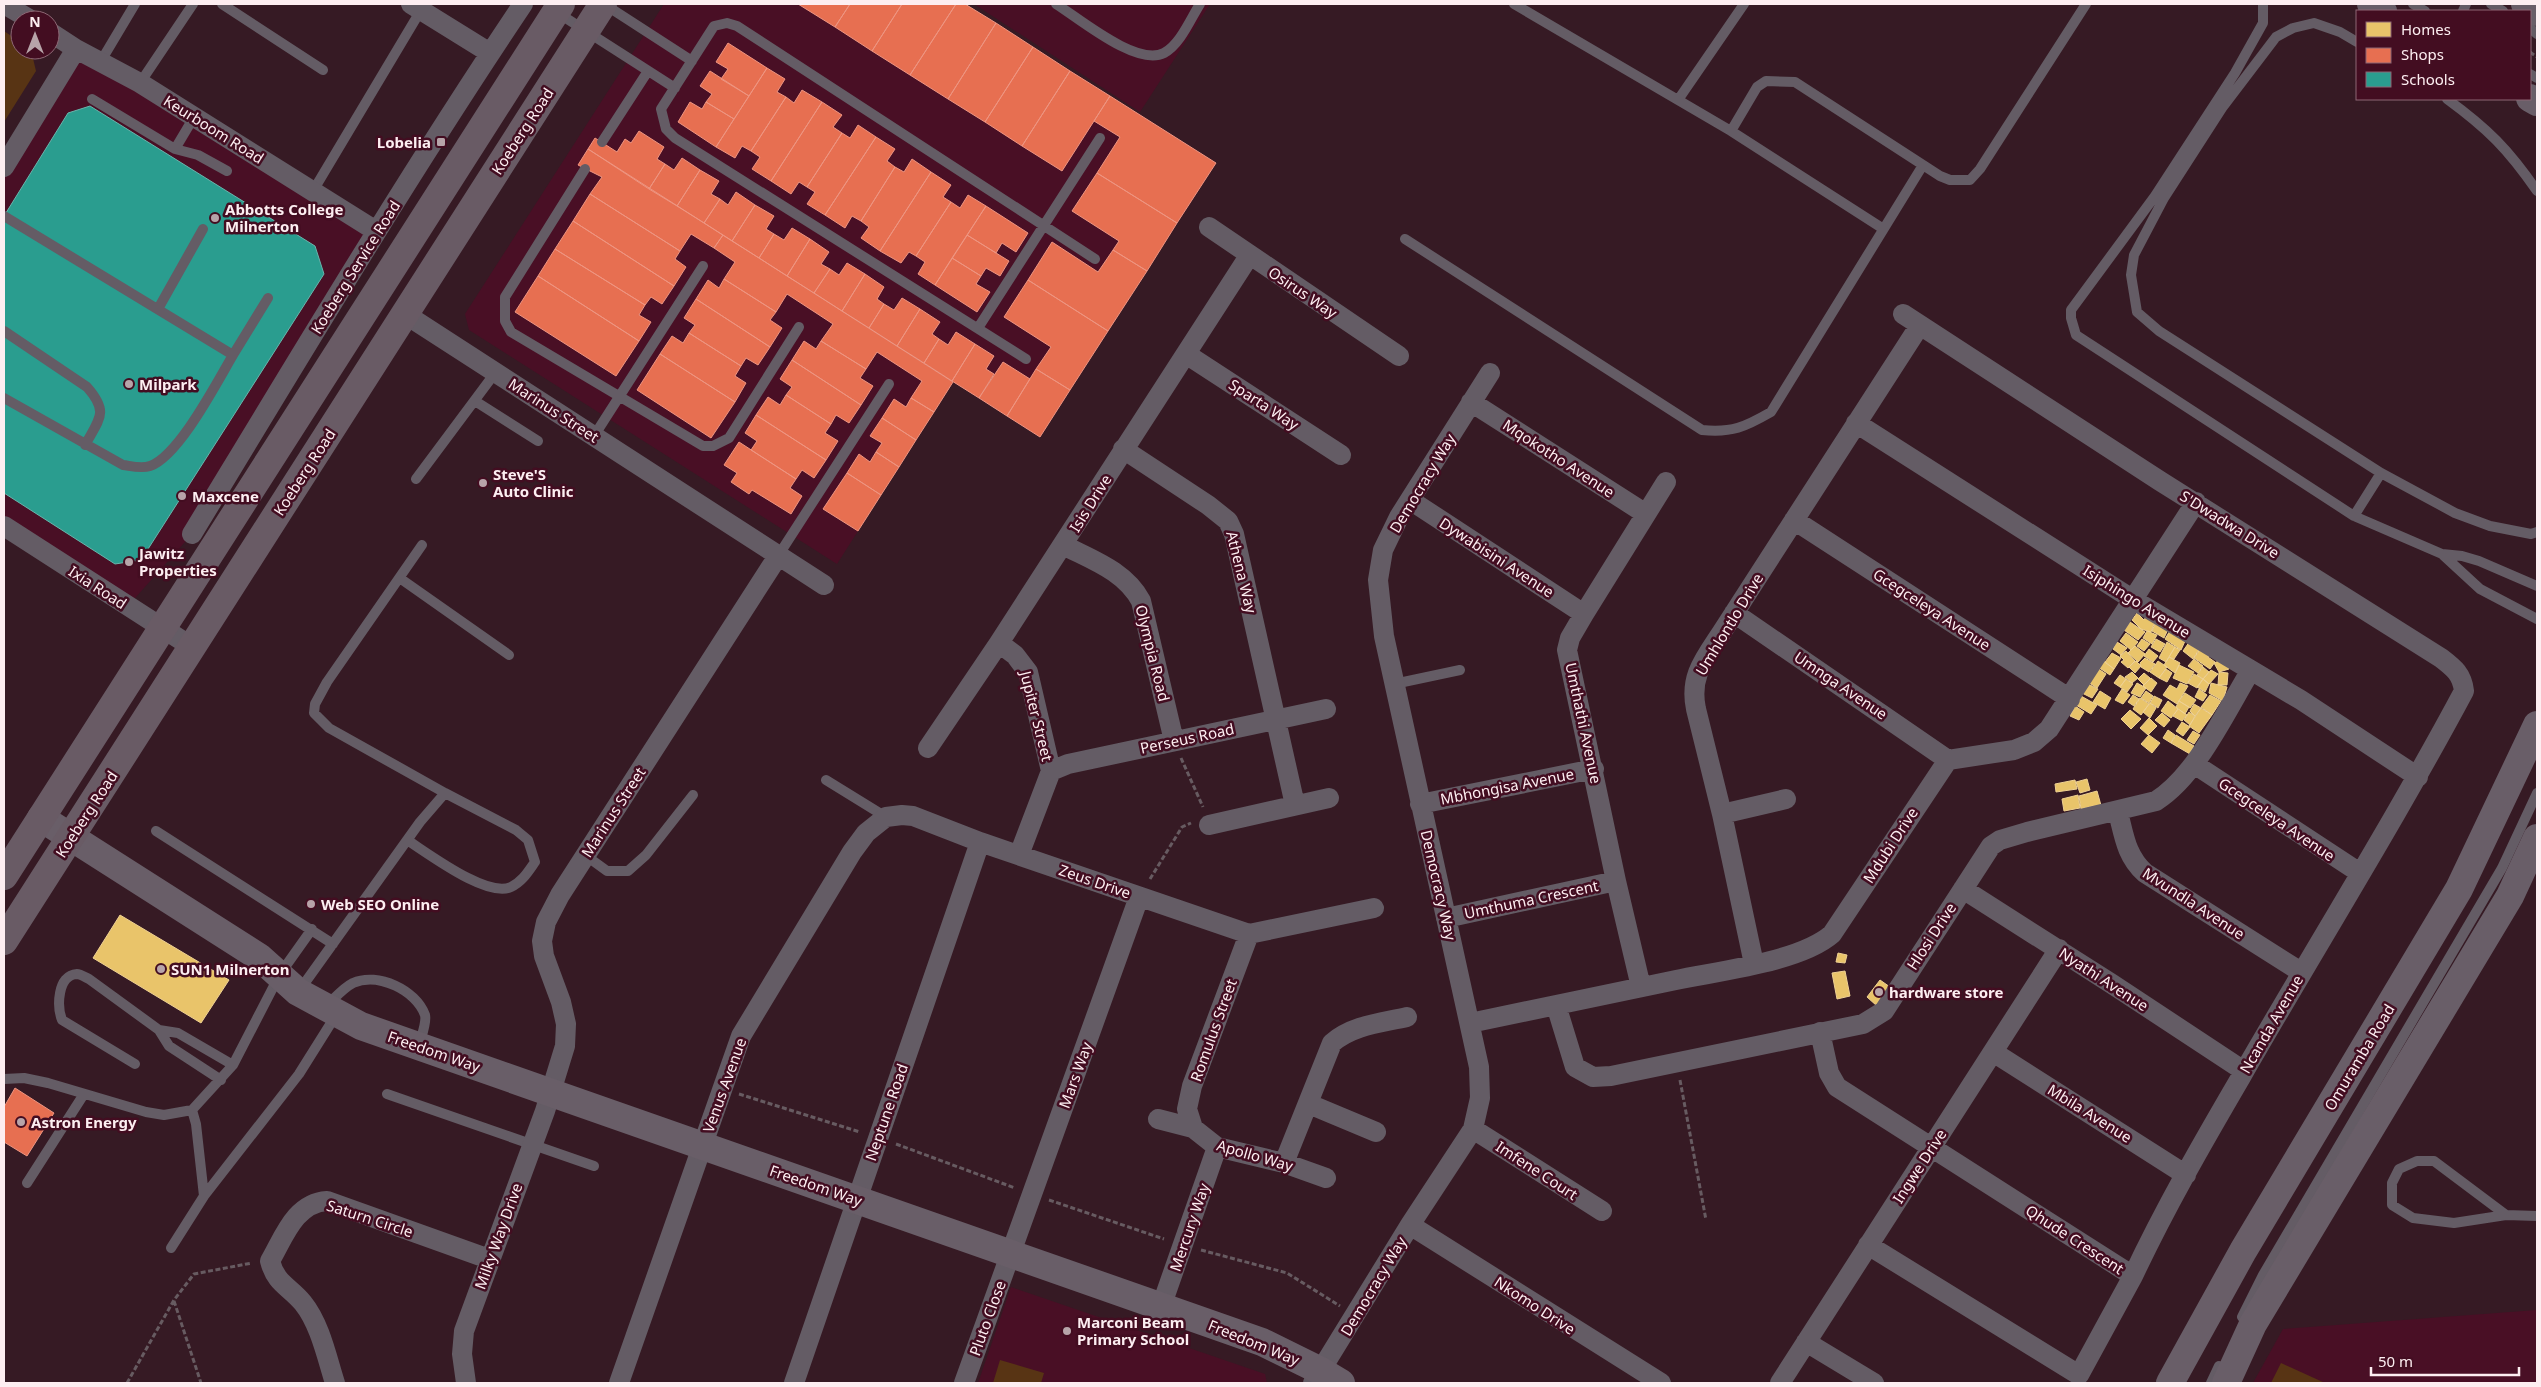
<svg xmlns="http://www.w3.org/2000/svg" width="2541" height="1387" font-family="'Noto Sans',sans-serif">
  <rect width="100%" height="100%" fill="#361a24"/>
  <path fill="#490f25" d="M664 4H965L1216 163 1040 437 953 382 837 564 469 330 465 314Z
    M974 4H1210L1140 112Z
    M76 49 376 231 192 534 128 606 4 526V167Z
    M1011 1287 1265 1374 1267 1383H978Z
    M2537 1310V1383H2253L2283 1329Z"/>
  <path fill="#583414" d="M4 31 20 42V50H31L36 71 4 122Z
    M1000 1360 1044 1373 1041 1383H993Z
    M2281 1363 2325 1383H2271Z"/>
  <path fill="#e9c46a" stroke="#efd192" d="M2137 613 2144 620 2148 613 2157 616 2151 632 2141 629 2132 620Z
    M2157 619 2170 625 2164 638 2152 631Z
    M2130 622 2145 632 2138 640 2124 630Z
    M2171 629 2185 641 2181 650 2165 639Z
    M2147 631 2157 635 2152 644 2143 638Z
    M2126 633 2138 642 2131 650 2120 641Z
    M2142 639 2150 644 2144 651 2137 646Z
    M2156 639 2165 644 2160 652 2151 647Z
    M2190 641 2200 648 2193 659 2183 651Z
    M2117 642 2127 648 2121 655 2113 649Z
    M2167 642 2175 647 2166 662 2159 658Z
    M2135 646 2145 654 2138 662 2128 653Z
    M2175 647 2180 650 2174 659 2169 657Z
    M2201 648 2210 654 2208 657 2215 662 2210 669 2194 658Z
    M2149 649 2158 656 2153 662 2144 656Z
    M2126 651 2135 661 2128 668 2121 662 2124 660 2120 656Z
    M2112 653 2121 658 2114 669 2105 662Z
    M2169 657 2180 663 2175 673 2164 665Z
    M2145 658 2155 664 2149 672 2141 667 2140 663Z
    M2194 659 2203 666 2198 673 2188 666Z
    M2224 659 2229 669 2219 672 2214 663Z
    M2102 660 2114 669 2110 675 2098 667Z
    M2136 661 2141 666 2135 673 2129 667Z
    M2158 661 2167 667 2159 678 2150 672Z
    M2179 665 2194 672 2187 684 2173 678Z
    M2203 667 2209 672 2203 679 2197 675Z
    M2097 668 2106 674 2097 688 2088 682Z
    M2166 669 2172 673 2167 682 2159 678Z
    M2211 670 2218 674 2209 684 2203 679Z
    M2132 672 2138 678 2132 683 2125 677Z
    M2219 672 2228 673 2227 685H2218Z
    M2144 673 2150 678 2144 685 2138 679Z
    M2194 674 2203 679 2197 688 2188 683Z
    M2120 675 2126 679 2120 687 2114 683Z
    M2151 678 2157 683 2151 692 2143 686Z
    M2126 679 2133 684 2127 692 2120 687Z
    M2203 679 2209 684 2205 692 2197 687Z
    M2137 683 2146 688 2140 697 2131 693Z
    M2180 683 2188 686 2177 704 2163 695 2170 685 2177 689Z
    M2211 683 2227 687 2223 701 2209 693Z
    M2088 684 2098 689 2092 698 2082 693Z
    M2122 689 2130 695 2123 704 2115 700Z
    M2199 689 2207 695 2203 701 2195 697Z
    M2100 691 2111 698 2105 709 2093 702Z
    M2146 691 2153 696 2149 703 2141 698Z
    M2185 693 2196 700 2190 708 2179 701Z
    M2133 695 2139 699 2134 706 2128 702Z
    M2210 695 2221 701 2212 715 2201 707Z
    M2081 696 2097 705 2091 714 2076 705Z
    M2154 696 2162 700 2158 708 2150 703Z
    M2140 698 2149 704 2141 715 2133 709Z
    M2168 701 2178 709 2171 718 2161 711Z
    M2179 701 2189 707 2185 714 2176 707Z
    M2150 703 2156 708 2150 718 2143 712Z
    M2194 704 2201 708 2195 716 2190 711Z
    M2075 706 2084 712 2079 720 2070 716Z
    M2201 708 2212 715 2199 733 2189 726Z
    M2178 709 2187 715 2182 721 2173 716Z
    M2130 710 2141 719 2131 729 2121 719Z
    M2189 712 2195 716 2190 725 2184 720Z
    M2162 713 2170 720 2164 727 2155 720Z
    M2149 718 2157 726 2148 735 2140 728Z
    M2182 722 2190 727 2183 736 2176 731Z
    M2168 730 2175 735 2171 743 2163 738Z
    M2193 731 2200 735 2194 744 2187 740Z
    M2149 735 2160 743 2152 753 2141 744Z
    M2176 735 2194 746 2190 754 2171 743Z
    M2087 779 2090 790 2080 793 2076 782Z
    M2075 780 2077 789 2056 792 2055 784Z
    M2097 791 2102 809 2093 806 2081 809 2079 796Z
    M2078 795 2080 808 2064 811 2062 799Z
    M120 915 229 980 201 1023 93 958Z
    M1838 953 1847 955 1845 963 1836 962Z
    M1845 971 1850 996 1837 999 1832 973Z
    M1880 980 1890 987 1877 1006 1867 997Z"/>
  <path fill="#e76f51" stroke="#ee9581" d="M798 4H850L835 27Z
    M850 4H902L872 51 835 27Z
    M902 4H956L910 75 872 51Z
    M956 4H965L996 23 948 99 910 75Z
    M996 23 1033 47 985 122 948 99Z
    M728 43 767 68 749 96 721 79 728 69 716 62Z
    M1033 47 1070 71 1022 146 985 122Z
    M767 68 785 79 777 92 786 97 751 151 742 146 735 158 716 147Z
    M710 71 749 96 734 119 706 102 712 94 700 86Z
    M1070 71 1110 96 1062 171 1022 146Z
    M802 90 822 102 771 181 752 169 760 157 751 151 786 97 794 103Z
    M1110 96 1216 163 1177 223 1097 173 1120 137 1094 121Z
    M690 102 702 109 706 102 734 119 716 147 678 122Z
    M822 102 842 115 833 127 842 133 807 187 799 182 791 194 771 181Z
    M858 125 876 137 825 215 807 204 815 192 807 187 842 133 850 138Z
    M639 131 664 147 657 159 665 164 649 189 588 149 595 138 617 152 625 139 631 143Z
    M876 137 895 149 887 161 895 167 861 221 852 216 845 228 825 215Z
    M588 149 723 235 714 248 691 234 680 251 590 194 602 177 578 165Z
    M682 158 700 170 677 206 649 189 665 164 674 170Z
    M912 159 931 172 880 251 861 238 869 227 861 221 895 167 904 172Z
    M700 170 719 181 711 194 720 199 704 223 677 206Z
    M931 172 951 185 943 197 951 202 916 256 909 252 901 263 880 251Z
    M1097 173 1177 223 1147 271 1113 250 1119 241 1072 211Z
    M736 192 755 205 732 241 704 223 720 199 728 205Z
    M590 194 680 251 675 259 686 267 674 286 573 221Z
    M968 195 986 206 935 285 918 274 925 262 916 256 951 202 960 208Z
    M755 205 774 216 766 229 774 234 759 258 732 241Z
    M986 206 1028 233 1016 252 1002 243 996 253 967 235Z
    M573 221 674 286 662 304 651 297 645 305 555 249Z
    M792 228 810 239 787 276 759 258 774 234 784 240Z
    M723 235 953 382 934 412 911 398 922 381 877 352 866 369 821 341 833 324 787 294 776 312 724 279 735 262 714 248Z
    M967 235 1009 261 1000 276 986 268 981 276 952 258Z
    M810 239 829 252 821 264 830 269 814 293 787 276Z
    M1052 242 1098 272 1113 250 1147 271 1108 331 1028 280Z
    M555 249 645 305 639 315 651 322 639 341 538 276Z
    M952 258 981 276 976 284 990 292 977 312 935 285Z
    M847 263 865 274 842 311 814 293 830 269 839 275Z
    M865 274 884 287 877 299 884 304 869 328 842 311Z
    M538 276 639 341 616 376 515 312Z
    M724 279 776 312 770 320 782 328 770 347 696 299 708 280 719 288Z
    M1028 280 1108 331 1070 390 1036 369 1051 347 1004 317Z
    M902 298 920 309 897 346 869 328 884 304 894 310Z
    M696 299 770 347 758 365 746 358 741 366 689 333 695 325 684 318Z
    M920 309 940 322 932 334 939 339 924 363 897 346Z
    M956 332 975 344 952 381 924 363 939 339 948 345Z
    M689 333 741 366 735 376 746 383 735 402 660 354 672 336 683 343Z
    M804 341 816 349 821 341 866 369 860 378 873 386 861 405 792 360Z
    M975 344 994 356 986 369 994 374 979 398 952 381Z
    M660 354 735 402 711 438 637 390Z
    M792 360 861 405 849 423 836 415 831 424 786 395 792 387 780 379Z
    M1003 362 1030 379 1007 416 979 398Z
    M1036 369 1070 390 1040 437 1007 416Z
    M786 395 831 424 825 433 838 441 826 460 756 415 768 397 780 405Z
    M911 398 934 412 916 440 882 418 894 399 906 407Z
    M756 415 826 460 814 478 802 470 796 479 751 450 757 441 745 433Z
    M882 418 916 440 899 467 876 452 882 443 870 436Z
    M739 442 796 479 790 488 802 496 791 514 752 490 749 494 731 482 737 473 724 465Z
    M876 452 899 467 881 495 847 473 859 454 870 462Z
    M847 473 881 495 858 531 823 509Z
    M15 1088 54 1113 27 1156 4 1142V1107Z"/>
  <path fill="#2a9d8f" stroke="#69b5ac" d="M90 106 315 246 324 274 141 560 115 564 4 493V216L68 113Z"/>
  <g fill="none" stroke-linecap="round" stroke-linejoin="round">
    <path stroke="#675b61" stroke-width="3" stroke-dasharray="5 2.5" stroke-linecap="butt" d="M2530 52 2537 57
      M1181 758 1203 807
      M1150 879 1182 827 1191 823
      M1680 1080 1706 1220
      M739 1094 860 1132
      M896 1144 1015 1188
      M1049 1200 1164 1239
      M1201 1250 1287 1273 1340 1306
      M174 1301 201 1383
      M127 1383 174 1300 194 1274 252 1263"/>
    <path stroke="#645c65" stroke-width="10" d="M222 4 323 70
      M604 4 692 61
      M1056 4C1080 19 1137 67 1164 53 1180 45 1191 18 1200 4
      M1514 4 1731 131 1882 228
      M2263 4V23L2235 73 2155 196 2071 310V318L2076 335 2354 516 2381 473
      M2413 4 2425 11
      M2491 4 2503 11
      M2463 11 2466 4
      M558 13 675 88
      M2530 28 2537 34
      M2357 42 2340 32 2314 23 2293 28 2276 37 2222 108 2164 198 2134 255 2131 275 2137 312 2159 331 2381 473 2455 513 2490 526 2531 534 2537 532
      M101 61 135 4
      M2530 74 2537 78
      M140 83 193 4
      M92 99 175 149 194 117
      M2447 99C2488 129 2508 149 2537 191
      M1678 100 1744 4
      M1731 131 1757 87 1766 81 1795 82 1940 176 1950 180H1970L1980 169 2086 4
      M602 142 648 71
      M175 149 198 155 227 171
      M585 169 505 297V321L511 332 703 446H713L729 438 799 327
      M313 191 421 10
      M4 216 233 355C217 382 179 456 150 466 141 469 131 466 123 465L4 398
      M1405 239 1702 430C1732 433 1745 427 1771 412L1923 165
      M158 309 203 229
      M978 328 1100 138
      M4 331 87 387C109 412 100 418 85 445
      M233 355 268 298
      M1026 359 675 138 666 129 661 109 714 26 727 23 737 26 1095 259
      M475 401 538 441
      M594 436 703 266
      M416 479 495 373
      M2354 516 2442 554 2462 556 2479 561 2537 586
      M2442 554 2480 589 2537 619
      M778 556 889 384
      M401 579 509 655
      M1394 684 1460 670
      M826 780 886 817
      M156 831 333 944
      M407 840C429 854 487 898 511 887 522 882 528 872 535 862L528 840 516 830 445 793
      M585 855 607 871H628L646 855 693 795
      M299 991 420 822 445 793 329 728 314 713 315 704 327 682 422 545
      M326 1006C334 999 343 988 353 983 378 972 416 990 425 1015 427 1023 421 1037 419 1045
      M159 1030 178 1033 233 1065
      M135 1064 62 1020C57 1007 57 975 77 974 80 974 85 977 89 979L159 1030 169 1046 221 1080
      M4 1079 24 1078 48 1083 146 1112 164 1115 192 1110 233 1065 280 974 312 929
      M387 1094 594 1166
      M27 1183 84 1094
      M204 1196 299 1074 336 1015
      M2506 1215 2434 1161H2417L2399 1169 2392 1183V1205L2413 1218 2454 1223 2506 1215 2537 1216
      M171 1248 204 1196 196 1124 192 1110
      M2242 1317 2263 1275 2502 868 2537 793
      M2211 1383 2219 1366"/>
    <path stroke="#645c65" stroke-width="20" d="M4 4 31 20
      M411 4 490 53
      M50 32 76 49 140 83 376 231
      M4 167 76 49
      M1209 227 1399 356
      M405 314 824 585
      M1903 314 2160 481 2441 658C2454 668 2462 674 2464 691 2394 822 2315 948 2241 1077 2203 1142 2165 1208 2133 1276
      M1186 354 1341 455
      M1471 402 1646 514
      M1856 423 2132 599 2301 700 2418 777
      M1123 449 1208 505 1228 521 1234 534 1295 805
      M1410 500 1584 614
      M1794 520 2070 699
      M4 526 192 647
      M192 534C300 356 407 177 523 4
      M1063 545C1092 560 1125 571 1141 601L1174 741
      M1734 613 1948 760
      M999 643 1015 655 1028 672 1051 771 1019 855
      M928 748 999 643 1249 256
      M2194 764 2360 873
      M1051 771 1068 764 1326 709
      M1420 804 1594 769
      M2118 812C2124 835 2126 856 2145 873L2301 972
      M1722 814 1786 799
      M1209 825 1329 798
      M1963 889 2112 984 2244 1071
      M1446 918 1616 881
      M1754 964 1722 814 1696 709C1689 676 1705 658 1722 632L1920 325
      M1641 987 1616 881 1567 650 1570 638 1584 614 1666 482
      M1556 1005 1575 1067 1593 1077 1611 1076 1863 1024 1884 1011 1991 846 2000 840 2027 832 2156 801C2197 775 2226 711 2251 670
      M1470 1023C1539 1009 1607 994 1676 980 1718 971 1800 962 1832 934L1948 760 2014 750 2034 742 2049 729 2196 502
      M1820 1032 1829 1073 1837 1087 2133 1276 2079 1375 1868 1245
      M1993 1052 2186 1175
      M1309 1104 1376 1132
      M1158 1119 1193 1128 1217 1147 1284 1163 1326 1178
      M1193 1128 1187 1109 1192 1086 1249 934
      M1473 1129 1602 1211
      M1284 1163 1332 1043C1353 1025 1381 1023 1407 1017
      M1410 1225 1661 1383
      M1161 1307 1217 1147
      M1806 1342 1874 1383
      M335 1383C327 1358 320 1324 303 1303 289 1286 276 1284 270 1261 284 1237 295 1203 327 1201L489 1259
      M466 1383 462 1354 464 1331 545 1111 565 1046 566 1024 561 1002 544 956 542 941 546 922 560 895 778 556
      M619 1383 741 1036 852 852 866 833 886 817 902 815 913 816 980 842 1249 934 1374 908
      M794 1383 980 842
      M964 1383 1139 897
      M1313 1383 1410 1225 1473 1129 1480 1098 1479 1067 1384 636 1378 580 1383 550 1399 517 1490 373
      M1780 1383 2059 949"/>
    <path stroke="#695e68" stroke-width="28" d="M2371 4 2383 11
      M2525 4 2537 12
      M2530 98 2537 102
      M41 818 259 957 298 992 361 1026 1262 1342 1321 1371 1341 1383
      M2170 1383 2243 1251 2459 889 2537 725
      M2226 1383 2253 1324 2510 896 2537 838"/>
    <path stroke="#695b65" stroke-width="28" d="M4 876 561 4
      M4 941 603 4"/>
  </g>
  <g fill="#b7a4a9" stroke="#430d21" stroke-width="2">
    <rect x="436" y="137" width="10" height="10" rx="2.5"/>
    <circle cx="215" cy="218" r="5"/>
    <circle cx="129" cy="384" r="5"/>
    <circle cx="483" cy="483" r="5"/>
    <circle cx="182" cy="496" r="5"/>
    <circle cx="129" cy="562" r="5"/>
    <circle cx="311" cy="904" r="5"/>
    <circle cx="161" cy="969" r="5"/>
    <circle cx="1879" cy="992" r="5"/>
    <circle cx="21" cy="1122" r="5"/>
    <circle cx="1067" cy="1331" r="5"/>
  </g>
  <g text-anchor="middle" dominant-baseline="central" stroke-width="5" stroke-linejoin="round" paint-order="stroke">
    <g font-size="15" fill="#fdeef1" stroke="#430d21">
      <text transform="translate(214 129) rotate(32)">Keurboom Road</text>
      <text transform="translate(522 131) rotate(-57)">Koeberg Road</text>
      <text transform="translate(355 267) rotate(-58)">Koeberg Service Road</text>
      <text transform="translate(1303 292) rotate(34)">Osirus Way</text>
      <text transform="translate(1264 404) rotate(33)">Sparta Way</text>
      <text transform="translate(554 410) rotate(33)">Marinus Street</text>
      <text transform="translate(1559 458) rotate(33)">Mqokotho Avenue</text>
      <text transform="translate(304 472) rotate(-57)">Koeberg Road</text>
      <text transform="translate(1422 483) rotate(-59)">Democracy Way</text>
      <text transform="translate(1090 503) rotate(-58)">Isis Drive</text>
      <text transform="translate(2230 524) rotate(32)">S'Dwadwa Drive</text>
      <text transform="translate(1497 557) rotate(33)">Dywabisini Avenue</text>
      <text transform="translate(1242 572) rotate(76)">Athena Way</text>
      <text transform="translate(98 587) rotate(33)">Ixia Road</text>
      <text transform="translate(2137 601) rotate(32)">Isiphingo Avenue</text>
      <text transform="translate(1932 609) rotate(33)">Gcegceleya Avenue</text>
      <text transform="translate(1729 624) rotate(-59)">Umhlontlo Drive</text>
      <text transform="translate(1153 653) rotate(76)">Olympia Road</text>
      <text transform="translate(1841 685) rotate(34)">Umnga Avenue</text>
      <text transform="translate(1037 716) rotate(76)">Jupiter Street</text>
      <text transform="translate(1584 723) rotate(78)">Umthathi Avenue</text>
      <text transform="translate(1187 738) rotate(-12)">Perseus Road</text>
      <text transform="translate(1507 786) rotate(-11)">Mbhongisa Avenue</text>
      <text transform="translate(613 812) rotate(-57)">Marinus Street</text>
      <text transform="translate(86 814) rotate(-57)">Koeberg Road</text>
      <text transform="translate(2277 819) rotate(34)">Gcegceleya Avenue</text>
      <text transform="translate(1890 845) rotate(-57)">Mdubi Drive</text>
      <text transform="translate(1095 881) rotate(19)">Zeus Drive</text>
      <text transform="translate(1439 885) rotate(77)">Democracy Way</text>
      <text transform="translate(1531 899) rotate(-12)">Umthuma Crescent</text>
      <text transform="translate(2194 903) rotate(33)">Mvundla Avenue</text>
      <text transform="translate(1931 936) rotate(-57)">Hlosi Drive</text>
      <text transform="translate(2104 979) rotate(33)">Nyathi Avenue</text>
      <text transform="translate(2271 1024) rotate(-60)">Ncanda Avenue</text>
      <text transform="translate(1213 1030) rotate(-70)">Romulus Street</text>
      <text transform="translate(434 1051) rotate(19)">Freedom Way</text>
      <text transform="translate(2359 1057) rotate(-59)">Omuramba Road</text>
      <text transform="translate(1075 1075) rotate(-70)">Mars Way</text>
      <text transform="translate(724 1085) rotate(-70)">Venus Avenue</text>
      <text transform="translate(886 1112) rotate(-71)">Neptune Road</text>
      <text transform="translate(2090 1113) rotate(32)">Mbila Avenue</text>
      <text transform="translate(1255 1155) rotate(16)">Apollo Way</text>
      <text transform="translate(1919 1166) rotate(-57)">Ingwe Drive</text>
      <text transform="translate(1537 1170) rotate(33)">Imfene Court</text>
      <text transform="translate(816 1185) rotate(19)">Freedom Way</text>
      <text transform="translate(370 1218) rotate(18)">Saturn Circle</text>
      <text transform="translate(1189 1227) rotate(-71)">Mercury Way</text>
      <text transform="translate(498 1236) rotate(-70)">Milky Way Drive</text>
      <text transform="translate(2075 1239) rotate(33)">Qhude Crescent</text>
      <text transform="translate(1373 1286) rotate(-59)">Democracy Way</text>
      <text transform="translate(1535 1305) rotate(33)">Nkomo Drive</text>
      <text transform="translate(987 1318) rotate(-70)">Pluto Close</text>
      <text transform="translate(1254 1342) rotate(22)">Freedom Way</text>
    </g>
    <g font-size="15" font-weight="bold" fill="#fdeef1" stroke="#430d21" text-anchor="start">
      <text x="431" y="142" text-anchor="end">Lobelia</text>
      <text x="225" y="209">Abbotts College<tspan x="225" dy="17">Milnerton</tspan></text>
      <text x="139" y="384">Milpark</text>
      <text x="493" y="474">Steve'S<tspan x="493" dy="17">Auto Clinic</tspan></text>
      <text x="192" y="496">Maxcene</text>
      <text x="139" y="553">Jawitz<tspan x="139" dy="17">Properties</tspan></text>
      <text x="321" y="904">Web SEO Online</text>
      <text x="171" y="969">SUN1 Milnerton</text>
      <text x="1889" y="992">hardware store</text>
      <text x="31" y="1122">Astron Energy</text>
      <text x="1077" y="1322">Marconi Beam<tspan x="1077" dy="17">Primary School</tspan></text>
    </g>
  </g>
  <rect width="2541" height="1387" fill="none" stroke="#fdeef1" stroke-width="10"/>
  <rect x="2356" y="10" width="175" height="90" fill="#430d21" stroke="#8d6774"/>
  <rect x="2366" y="22" width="25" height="15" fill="#e9c46a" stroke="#8d6774"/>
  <text x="2401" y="35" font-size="15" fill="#fdeef1">Homes</text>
  <rect x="2366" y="48" width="25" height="15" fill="#e76f51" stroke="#8d6774"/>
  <text x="2401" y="60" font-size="15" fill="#fdeef1">Shops</text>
  <rect x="2366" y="72" width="25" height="15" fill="#2a9d8f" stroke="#8d6774"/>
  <text x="2401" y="85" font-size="15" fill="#fdeef1">Schools</text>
  <g transform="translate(35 35)"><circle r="24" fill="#430d21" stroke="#8d6774"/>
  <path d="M0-4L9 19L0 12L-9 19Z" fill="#b7a4a9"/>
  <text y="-8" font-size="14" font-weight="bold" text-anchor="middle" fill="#fdeef1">N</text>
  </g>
  <path d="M2371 1367v8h148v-8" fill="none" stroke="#fdeef1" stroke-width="2.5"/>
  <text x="2378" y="1367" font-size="15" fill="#fdeef1" stroke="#430d21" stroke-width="4" paint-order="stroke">50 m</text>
</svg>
